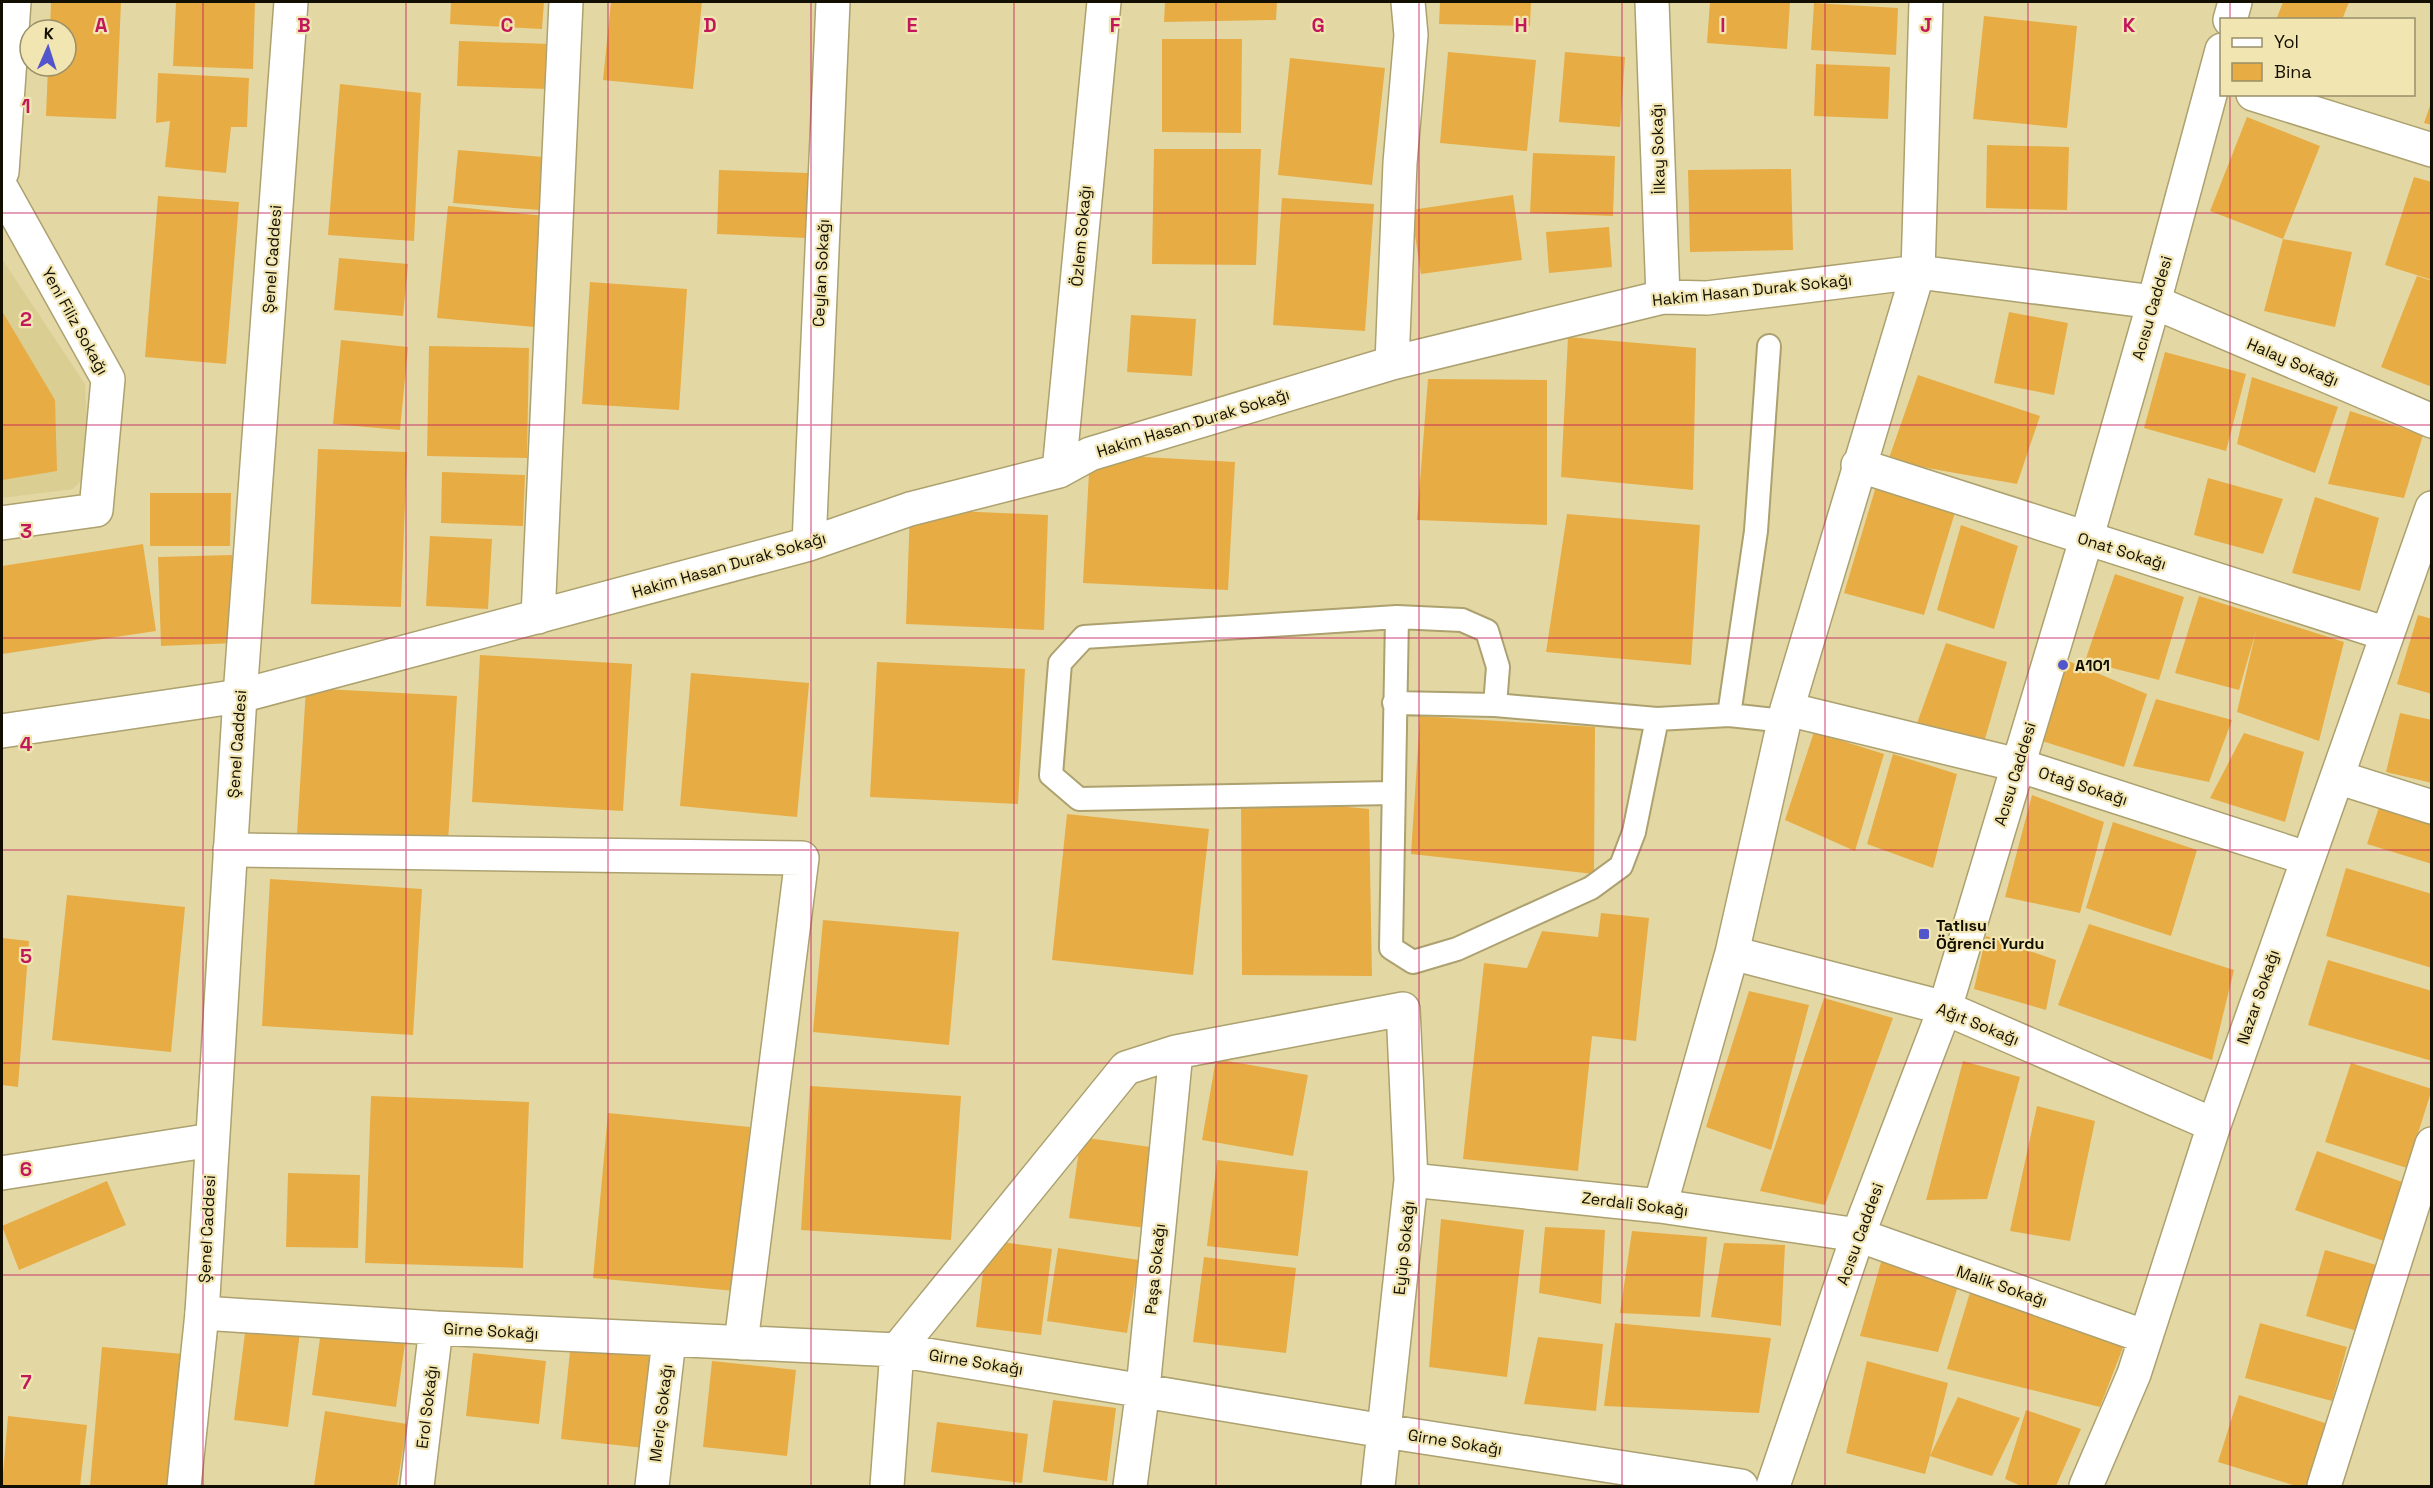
<svg xmlns="http://www.w3.org/2000/svg" width="2433" height="1488" font-family="'Space Grotesk',sans-serif">
  <rect width="100%" height="100%" fill="#e3d8a4"/>
  <path fill="#dbce93" d="M2 259 85 384 89 473 73 489 2 498Z"/>
  <path fill="#e8ac45" d="M51 2H121L116 119 46 116 48 66H66V30H50Z
    M176 2H255L253 69 173 66Z
    M451 2H544L542 29 450 24Z
    M611 2H702L693 89 603 80Z
    M1165 2H1277L1276 20 1164 22Z
    M1440 2H1531L1530 26 1439 24Z
    M1710 2H1790L1787 49 1707 43Z
    M2283 2H2349L2342 20H2276Z
    M1814 3 1898 8 1896 55 1811 50Z
    M1984 16 2077 26 2067 128 1973 119Z
    M1162 39H1242L1241 133 1162 132Z
    M459 41 551 44 549 89 457 86Z
    M1448 52 1536 60 1527 151 1440 143Z
    M1565 52 1625 57 1620 127 1559 122Z
    M1290 58 1385 68 1372 185 1278 175Z
    M1816 64 1890 67 1888 119 1814 116Z
    M158 73 249 78 247 127H231L226 173 165 167 170 121 156 123Z
    M340 84 421 93 414 241 328 235Z
    M2432 100V125L2424 123Z
    M2247 117 2320 146 2283 239 2352 252 2335 327 2264 311 2283 239 2210 211Z
    M1987 145 2069 147 2067 210 1986 208Z
    M1154 149H1261L1256 265 1152 264Z
    M458 150 543 157 540 210 453 203Z
    M1533 153 1615 156 1613 216 1530 213Z
    M1791 169 1793 250 1690 252 1688 170Z
    M719 170 808 173 806 238 717 234Z
    M2414 177 2432 182V280L2385 265Z
    M1513 195 1522 260 1421 274 1411 210Z
    M158 196 239 202 226 364 145 357Z
    M1282 198 1374 204 1365 331 1273 325Z
    M448 206 545 216 534 327 437 318Z
    M1609 227 1612 267 1549 273 1546 232Z
    M339 258 408 264 403 316 334 310Z
    M2417 276 2432 281V387L2381 367Z
    M590 282 687 289 679 410 582 404Z
    M2 311 55 400 57 471 2 480Z
    M2009 312 2068 323 2054 395 1994 383Z
    M1131 315 1196 319 1192 376 1127 372Z
    M1568 337 1696 348 1693 490 1561 477Z
    M341 340 408 347 400 430 333 424Z
    M429 346 529 348 527 458 427 456Z
    M2165 352 2246 374 2226 451 2144 428Z
    M1918 375 2040 416 2017 484 1888 461Z
    M2252 377 2338 407 2315 473 2237 444Z
    M1428 379 1547 380V525L1417 520Z
    M2350 411 2423 435 2404 498 2328 484Z
    M318 449 407 452 401 607 311 604Z
    M1090 454 1235 462 1228 590 1083 583Z
    M442 472 525 475 523 526 441 523Z
    M2208 478 2283 499 2263 554 2194 535Z
    M1877 483 1956 509 1924 615 1844 593Z
    M150 493H231L230 546H150Z
    M2315 497 2379 518 2360 591 2292 573Z
    M910 509 1048 515 1044 630 906 624Z
    M1567 514 1700 525 1691 665 1546 652Z
    M1961 525 2018 546 1994 629 1937 610Z
    M430 536 492 539 488 609 426 606Z
    M143 544 156 631 2 654V566Z
    M232 555 235 643 161 646 158 557Z
    M2115 574 2184 597 2159 680 2085 661Z
    M2199 596 2344 642 2319 741 2237 712 2256 631 2239 690 2175 673Z
    M2418 615 2432 619V694L2397 684Z
    M1946 643 2007 662 1983 746 1916 726Z
    M480 655 632 664 623 811 472 802Z
    M2066 660 2147 694 2124 767 2042 741Z
    M877 662 1025 669 1018 804 870 797Z
    M691 673 809 683 797 817 680 806Z
    M306 688 457 696 448 843 297 834Z
    M2156 699 2232 720 2209 782 2133 766Z
    M2400 713 2432 720V783L2386 772Z
    M1420 716 1595 727 1594 874 1411 854Z
    M1814 732 1884 754 1855 851 1785 820Z
    M2244 733 2304 752 2285 822 2210 798Z
    M1893 754 1957 774 1933 868 1867 844Z
    M2032 795 2104 822 2080 913 2005 897Z
    M1241 797 1369 809 1372 976 1242 975Z
    M2381 801 2432 817V864L2367 844Z
    M1067 814 1209 829 1193 975 1052 960Z
    M2113 822 2197 850 2171 936 2086 908Z
    M2346 868 2432 894V968L2326 936Z
    M270 879 422 889 413 1035 262 1026Z
    M67 895 185 907 171 1052 52 1040Z
    M1601 913 1649 918 1636 1041 1592 1036 1578 1171 1463 1159 1484 963 1527 968 1542 931 1598 937Z
    M823 920 959 932 949 1045 813 1032Z
    M2089 924 2234 970 2212 1060 2058 1005Z
    M1986 936 2056 960 2046 1010 1974 989Z
    M2 938 29 941 18 1087 2 1085Z
    M2328 960 2432 991V1061L2308 1025Z
    M1749 991 1809 1005 1771 1150 1706 1127Z
    M1824 998 1893 1018 1825 1205 1760 1191Z
    M1216 1059 1308 1075 1293 1156 1202 1140Z
    M1963 1061 2020 1077 1987 1199 1926 1200Z
    M2351 1063 2432 1089 2407 1168 2325 1142Z
    M810 1086 961 1096 951 1240 801 1230Z
    M371 1096 529 1102 523 1268 365 1263Z
    M2037 1106 2095 1121 2070 1241 2010 1231Z
    M608 1113 750 1127 735 1291 593 1278Z
    M1081 1137 1157 1148 1146 1228 1069 1218Z
    M2317 1151 2405 1183 2384 1241 2295 1210Z
    M1217 1160 1308 1171 1298 1256 1207 1246Z
    M288 1173 360 1175 358 1248 286 1247Z
    M107 1181 126 1225 19 1270 2 1226Z
    M1441 1219 1524 1230 1507 1377 1429 1367Z
    M1545 1227 1605 1230 1601 1304 1539 1293Z
    M1632 1231 1707 1237 1700 1317 1620 1313Z
    M987 1240 1052 1249 1041 1335 976 1327Z
    M1724 1243 1785 1245 1781 1326 1711 1317Z
    M1058 1248 1139 1260 1127 1333 1047 1321Z
    M2325 1250 2383 1267 2364 1333 2306 1316Z
    M1883 1255 1958 1286 1938 1352 1860 1336Z
    M1204 1257 1296 1268 1286 1353 1193 1342Z
    M1971 1289 2125 1342 2100 1407 1947 1369Z
    M1615 1323 1771 1338 1759 1413 1604 1406Z
    M2260 1323 2347 1347 2332 1401 2245 1378Z
    M322 1324 406 1336 396 1407 312 1395Z
    M246 1325 300 1332 288 1427 234 1420Z
    M1538 1337 1603 1344 1596 1411 1524 1404Z
    M571 1342 655 1350 644 1448 561 1439Z
    M102 1347 184 1354 171 1486H90Z
    M473 1353 546 1361 539 1424 466 1416Z
    M712 1361 796 1370 787 1456 703 1447Z
    M1867 1361 1948 1383 1930 1456 1958 1397 2020 1418 1992 1476 1930 1456 1925 1474 1846 1453Z
    M2239 1395 2328 1424 2308 1486H2296L2218 1462Z
    M1053 1400 1116 1408 1107 1481 1043 1472Z
    M2026 1410 2081 1429 2056 1486H2021L2005 1479Z
    M325 1411 407 1424 397 1486H314Z
    M8 1416 87 1425 80 1486H2Z
    M937 1422 1028 1434 1022 1483 931 1472Z"/>
  <g fill="none" stroke-linecap="round" stroke-linejoin="round">
    <g stroke="#aca16f" stroke-width="26">
      <path id="service" d="M1397 617 1462 620 1487 631 1498 667 1495 705
        M1394 703 1495 705 1657 719
        M1729 715 1756 531 1769 346
        M1392 793 1079 799 1051 775 1060 663 1084 637 1397 617 1391 948 1413 962 1457 949 1591 888 1621 866 1634 832 1657 719 1729 715 1785 721"/>
    </g>
    <g stroke="#aca16f" stroke-width="36">
      <path id="minor" d="M1652 2 1663 297
        M2253 94 2432 150
        M2 172 14 2
        M2 189 108 379 96 510 2 523
        M1392 363 1400 163 1411 35 1408 2
        M1858 465 2387 634
        M1059 471 1104 2
        M809 544 833 2
        M538 617 566 2
        M1787 709 2018 765 2306 858
        M2 731 240 696 809 544 910 509 1059 471 1090 454 1392 363 1663 297 1707 298 1918 272 2154 302 2432 421
        M2337 777 2432 807
        M230 850 802 858 741 1343
        M1732 953 1945 1008 2214 1125
        M2 1173 212 1140
        M1411 1180 1660 1206 1858 1235 2146 1337
        M1660 1206 1732 953 1787 709 1918 272 1926 2
        M202 1313 436 1328 897 1350 1384 1431 1741 1486
        M417 1486 436 1328
        M652 1486 669 1340
        M887 1486 897 1350 1126 1068 1176 1052 1403 1009 1411 1180 1378 1486
        M1130 1486 1143 1389 1176 1052
        M2086 1486 2134 1374 2214 1125 2432 508
        M2324 1486 2432 1144"/>
    </g>
    <g stroke="#aca16f" stroke-width="36">
      <path id="tertiary" d="M2230 20 2235 2
        M184 1486 202 1313 240 696 291 2
        M1773 1486 1858 1235 1945 1008 2086 540 2154 302 2222 50"/>
    </g>
    <use href="#service" stroke="#fff" stroke-width="22"/>
    <use href="#minor" stroke="#fff" stroke-width="33"/>
    <use href="#tertiary" stroke="#fff" stroke-width="33"/>
  </g>
  <path fill="none" stroke="#c2185b" stroke-width="1.5" stroke-opacity="0.55" d="M203 2V1486M406 2V1486M608 2V1486M811 2V1486M1014 2V1486M1216 2V1486M1419 2V1486M1622 2V1486M1825 2V1486M2028 2V1486M2230 2V20M2230 94V1486M2 213H2432M2 425H2432M2 638H2432M2 850H2432M2 1063H2432M2 1275H2432"/>
  <g fill="#5355cc" stroke="#f1e5b1" stroke-width="2">
    <circle cx="2063" cy="665" r="6"/>
    <rect x="1918" y="928" width="12" height="12" rx="3"/>
  </g>
  <g text-anchor="middle" dominant-baseline="central" stroke-width="4.5" stroke-linejoin="round" paint-order="stroke">
    <g font-size="16" fill="#120e00" stroke="#f1e5b1">
      <text transform="translate(1658 149) rotate(-92)">İlkay Sokağı</text>
      <text transform="translate(1081 236) rotate(-85)">Özlem Sokağı</text>
      <text transform="translate(272 259) rotate(-86)">Şenel Caddesi</text>
      <text transform="translate(821 273) rotate(-87)">Ceylan Sokağı</text>
      <text transform="translate(1752 290) rotate(-6)">Hakim Hasan Durak Sokağı</text>
      <text transform="translate(2152 308) rotate(-74)">Acısu Caddesi</text>
      <text transform="translate(75 321) rotate(61)">Yeni Filiz Sokağı</text>
      <text transform="translate(2293 362) rotate(23)">Halay Sokağı</text>
      <text transform="translate(1193 423) rotate(-17)">Hakim Hasan Durak Sokağı</text>
      <text transform="translate(2122 551) rotate(17)">Onat Sokağı</text>
      <text transform="translate(729 565) rotate(-16)">Hakim Hasan Durak Sokağı</text>
      <text transform="translate(237 744) rotate(-86)">Şenel Caddesi</text>
      <text transform="translate(2015 774) rotate(-73)">Acısu Caddesi</text>
      <text transform="translate(2083 786) rotate(18)">Otağ Sokağı</text>
      <text transform="translate(2258 997) rotate(-71)">Nazar Sokağı</text>
      <text transform="translate(1978 1024) rotate(22)">Ağıt Sokağı</text>
      <text transform="translate(1635 1204) rotate(7)">Zerdali Sokağı</text>
      <text transform="translate(207 1229) rotate(-87)">Şenel Caddesi</text>
      <text transform="translate(1860 1234) rotate(-70)">Acısu Caddesi</text>
      <text transform="translate(1404 1248) rotate(-84)">Eyüp Sokağı</text>
      <text transform="translate(1155 1269) rotate(-84)">Paşa Sokağı</text>
      <text transform="translate(2002 1286) rotate(19)">Malik Sokağı</text>
      <text transform="translate(491 1331) rotate(3)">Girne Sokağı</text>
      <text transform="translate(976 1362) rotate(9)">Girne Sokağı</text>
      <text transform="translate(427 1407) rotate(-83)">Erol Sokağı</text>
      <text transform="translate(661 1413) rotate(-83)">Meriç Sokağı</text>
      <text transform="translate(1455 1442) rotate(9)">Girne Sokağı</text>
    </g>
    <g font-size="16" font-weight="bold" fill="#120e00" stroke="#f1e5b1" text-anchor="start">
      <text x="2075" y="665">A101</text>
      <text x="1936" y="925">Tatlısu<tspan x="1936" dy="18">Öğrenci Yurdu</tspan></text>
    </g>
  </g>
  <g font-size="20" text-anchor="middle" font-weight="bold" fill="#c2185b" stroke="#f1e5b1" stroke-width="4.5" stroke-linejoin="round" paint-order="stroke">
    <text x="101" y="32">A</text>
    <text x="304" y="32">B</text>
    <text x="507" y="32">C</text>
    <text x="710" y="32">D</text>
    <text x="912" y="32">E</text>
    <text x="1115" y="32">F</text>
    <text x="1318" y="32">G</text>
    <text x="1521" y="32">H</text>
    <text x="1723" y="32">I</text>
    <text x="1926" y="32">J</text>
    <text x="2129" y="32">K</text>
    <text x="26" y="113">1</text>
    <text x="26" y="326">2</text>
    <text x="26" y="538">3</text>
    <text x="26" y="751">4</text>
    <text x="26" y="963">5</text>
    <text x="26" y="1176">6</text>
    <text x="26" y="1389">7</text>
  </g>
  <rect width="2433" height="1488" fill="none" stroke="#120e00" stroke-width="6"/>
  <rect x="2220" y="18" width="195" height="78" fill="#f1e5b1" stroke="#988f6a" stroke-width="1.5"/>
  <rect x="2232" y="38" width="30" height="9" fill="#ffffff" stroke="#988f6a" stroke-width="1.5"/>
  <text x="2274" y="48" font-size="18" fill="#120e00">Yol</text>
  <rect x="2232" y="63" width="30" height="18" fill="#e8ac45" stroke="#988f6a" stroke-width="1.5"/>
  <text x="2274" y="78" font-size="18" fill="#120e00">Bina</text>
  <g transform="translate(48 48) rotate(3)"><circle r="28" fill="#f1e5b1" stroke="#988f6a" stroke-width="1.5"/>
  <path d="M0-4.5L10 22L0 15L-10 22Z" fill="#5355cc"/>
  <text y="-9" font-size="16" font-weight="bold" text-anchor="middle" fill="#120e00">K</text>
  </g>
</svg>
